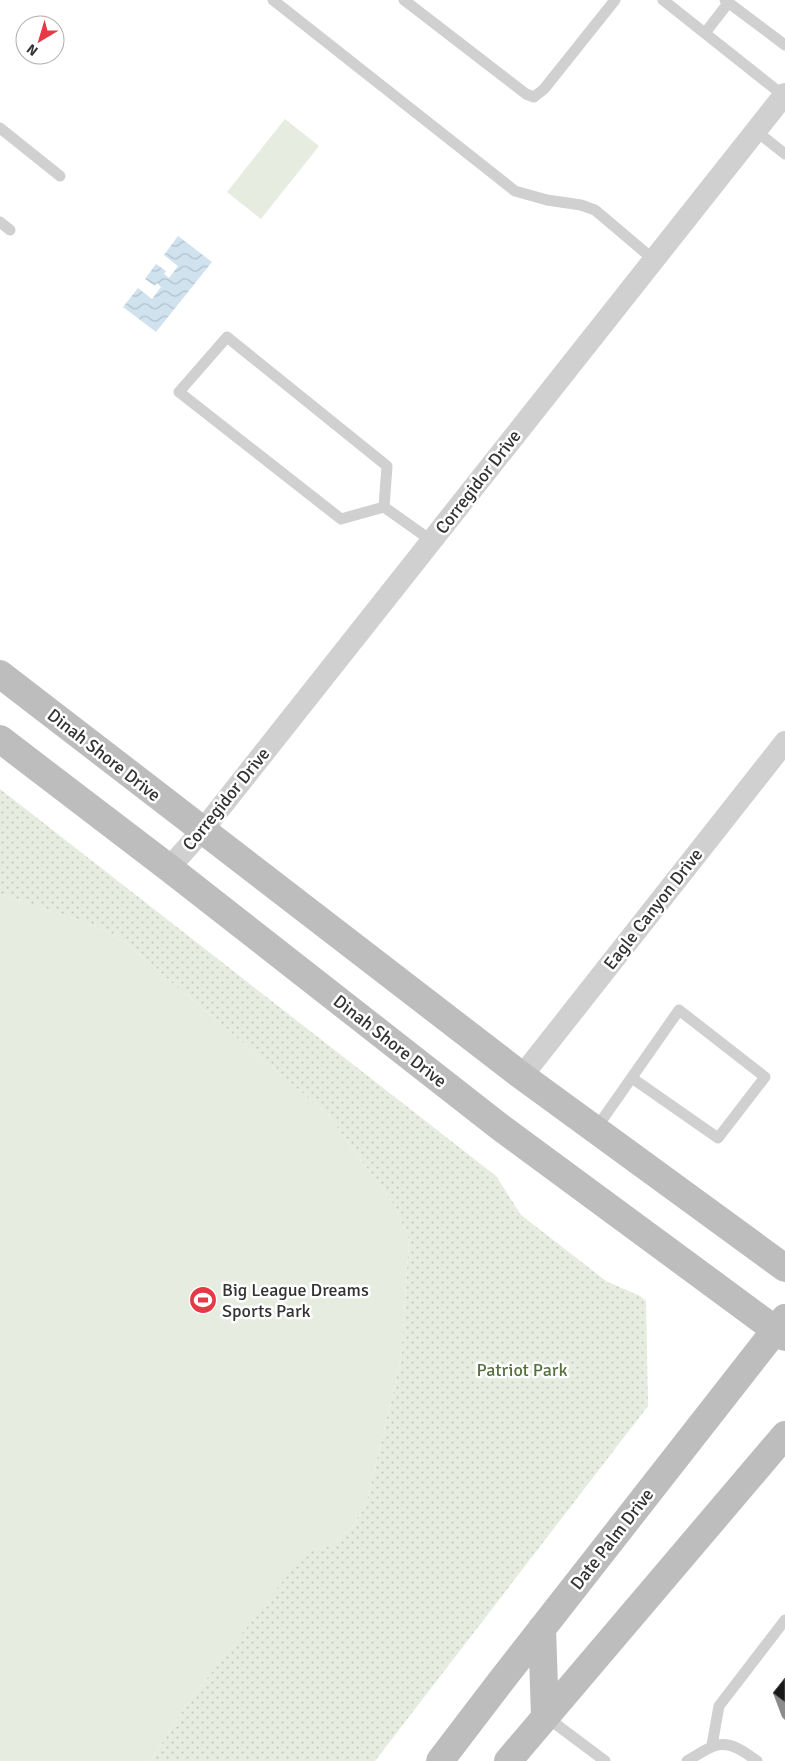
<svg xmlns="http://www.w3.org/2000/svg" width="785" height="1761" font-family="Signika,sans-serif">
  <defs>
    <pattern id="park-dots" width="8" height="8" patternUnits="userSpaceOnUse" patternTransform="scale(1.25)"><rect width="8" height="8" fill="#e6ecdf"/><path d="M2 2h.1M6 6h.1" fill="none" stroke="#c6cbc0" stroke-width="1.8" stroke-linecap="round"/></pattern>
    <pattern id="water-waves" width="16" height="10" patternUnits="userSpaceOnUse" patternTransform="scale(1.25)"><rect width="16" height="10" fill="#cfe2ee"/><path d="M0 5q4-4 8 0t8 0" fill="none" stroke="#b2c2cd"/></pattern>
  </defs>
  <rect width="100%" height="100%" fill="#fff"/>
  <path fill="#e6ecdf" d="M285 119 319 146 261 219 227 192Z
    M0 894 96 926 118 937 305 1095 329 1116 395 1206 409 1240 401 1360 366 1505 352 1527 330 1546 305 1554 187 1704 151 1761H0Z"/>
  <path fill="url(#park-dots)" d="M0 789 496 1176 521 1215 606 1281 640 1296 646 1301 648 1406 375 1761H151L187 1704 305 1553 330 1546 352 1527 366 1505 401 1360 409 1240 395 1206 329 1116 305 1095 118 937 96 926 0 894Z"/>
  <path fill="url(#water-waves)" d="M178 236 212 262 156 332 123 307 138 288 152 299 161 287 157 283 155 286 145 279 156 264 166 271 164 274 169 278 178 266 164 255Z"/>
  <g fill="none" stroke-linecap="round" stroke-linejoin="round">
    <path stroke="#d0d0d0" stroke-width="11" d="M273 0 515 191 547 200 581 205 595 210 654 260
      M404 0 526 94 534 97 544 89 615 0
      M663 0 784 96
      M725 0 785 45
      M705 33 729 2
      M0 128 60 176
      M756 131 785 154
      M0 222 10 230
      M384 507 341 519 179 392 227 337 387 466 384 507 432 541
      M595 1130 679 1010 765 1077 718 1138 632 1078
      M545 1716 605 1761
      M712 1745 719 1706 785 1620
      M687 1761C719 1741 725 1737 757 1761"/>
    <path stroke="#d0d0d0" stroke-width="22" d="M169 868 202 831 785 94
      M522 1076 785 742"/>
    <path stroke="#bdbdbd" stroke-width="28" d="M0 674 522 1076 785 1268
      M0 739 169 868 500 1127 785 1337
      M542 1628 545 1716
      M440 1761 501 1681 785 1318
      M508 1761 785 1435"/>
  </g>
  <path fill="#8c8c8c" d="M785 1678V1720L782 1717 773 1693Z"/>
  <path fill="#1a1a1a" stroke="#5f5f5f" d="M785 1678V1702L773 1693Z"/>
  <defs>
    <g id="stadium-disc" transform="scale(1.4375)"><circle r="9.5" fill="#e63946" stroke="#fff"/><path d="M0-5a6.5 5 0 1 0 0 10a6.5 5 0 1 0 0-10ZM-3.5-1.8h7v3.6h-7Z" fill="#fff"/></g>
  </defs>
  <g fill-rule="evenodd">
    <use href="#stadium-disc" x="203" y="1300"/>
  </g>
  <g text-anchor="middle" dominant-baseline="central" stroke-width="5" stroke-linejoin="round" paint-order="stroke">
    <g font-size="18" fill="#333" stroke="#fff">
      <text transform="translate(478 482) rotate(-52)">Corregidor Drive</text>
      <text transform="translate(104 755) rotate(38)">Dinah Shore Drive</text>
      <text transform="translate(226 799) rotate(-51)">Corregidor Drive</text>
      <text transform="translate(653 909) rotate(-52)">Eagle Canyon Drive</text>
      <text transform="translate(390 1041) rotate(38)">Dinah Shore Drive</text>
      <text transform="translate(612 1539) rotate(-52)">Date Palm Drive</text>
    </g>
    <g font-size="18" fill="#333" stroke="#fff" text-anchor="start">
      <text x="222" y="1290">Big League Dreams<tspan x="222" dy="21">Sports Park</tspan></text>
    </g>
    <g font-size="18" fill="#56703f" stroke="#fff">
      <text x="522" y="1370">Patriot Park</text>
    </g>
  </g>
  <g transform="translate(40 40) rotate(218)"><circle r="24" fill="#ffffff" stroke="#adadad"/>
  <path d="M0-4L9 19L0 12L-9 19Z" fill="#e63946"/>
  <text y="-8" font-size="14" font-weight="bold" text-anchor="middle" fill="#333333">N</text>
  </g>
</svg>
